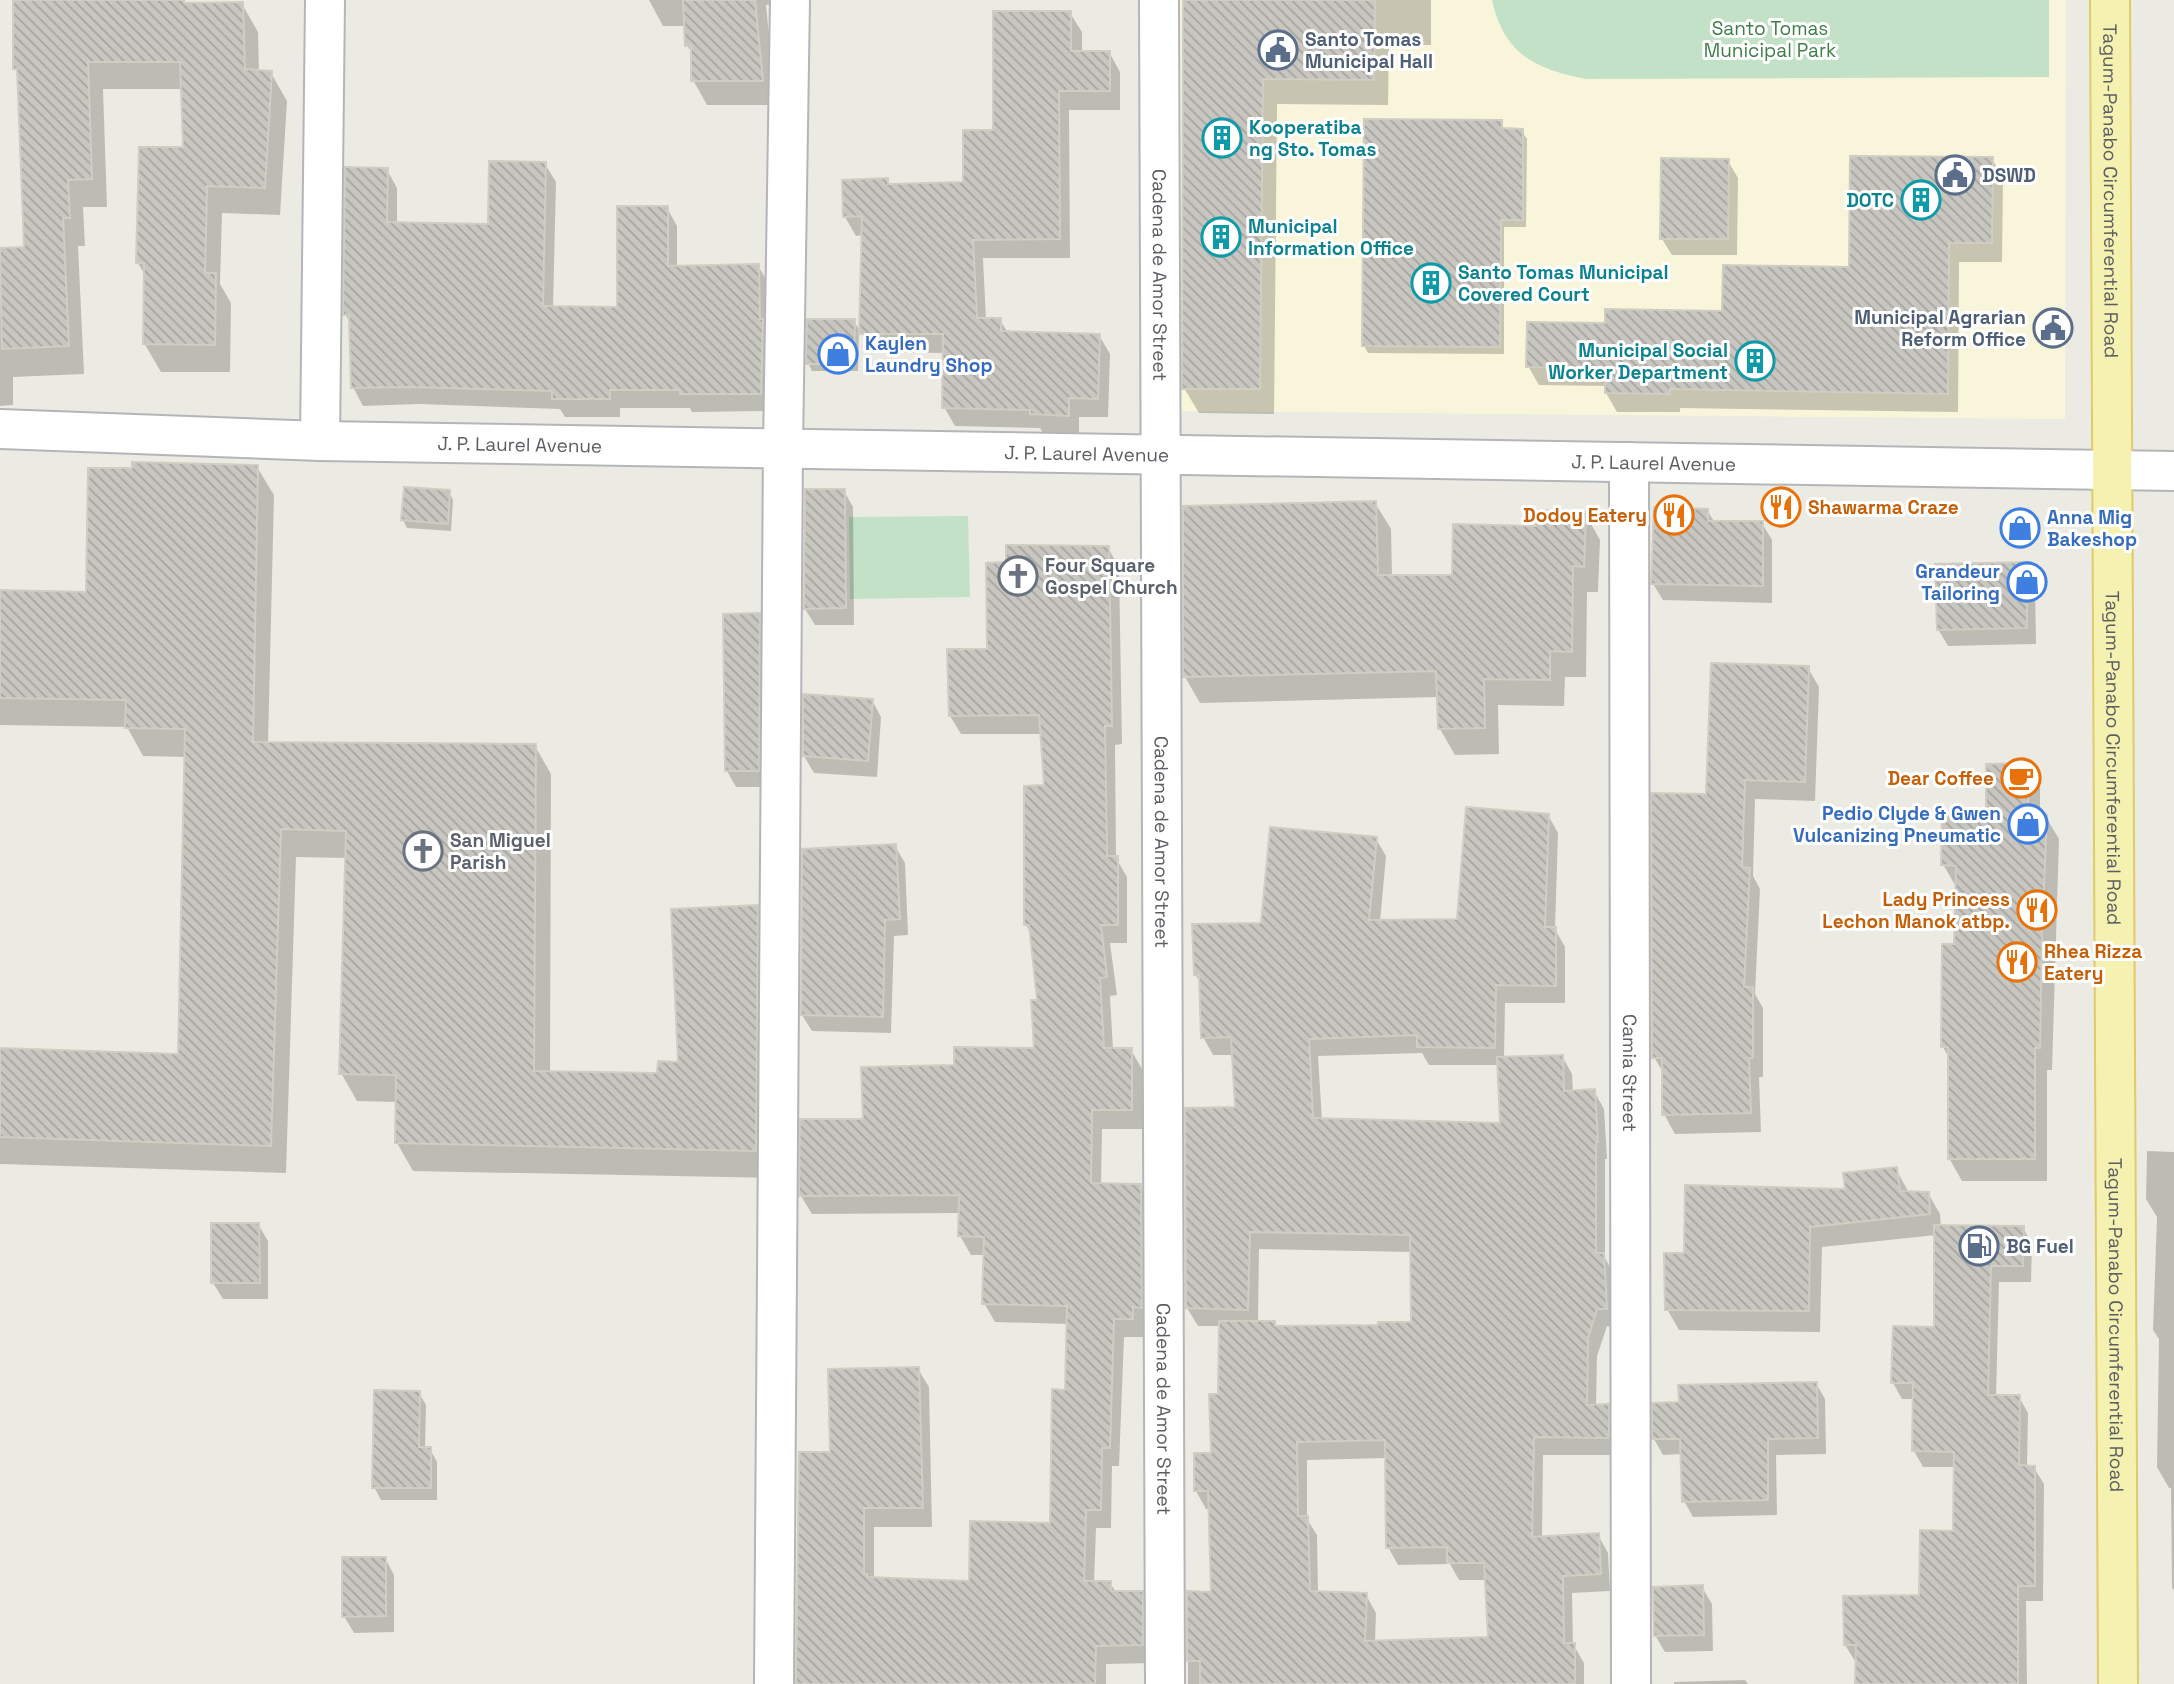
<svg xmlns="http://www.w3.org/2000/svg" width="2174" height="1684" font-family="'Space Grotesk',sans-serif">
  <defs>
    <pattern id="building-back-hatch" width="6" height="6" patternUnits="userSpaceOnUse" patternTransform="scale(1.75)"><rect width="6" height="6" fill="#c7c6c0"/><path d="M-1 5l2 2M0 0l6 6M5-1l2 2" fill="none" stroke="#a5a49f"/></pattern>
  </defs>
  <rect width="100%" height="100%" fill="#ecebe3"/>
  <path fill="#f9f5db" d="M1177 0H2066L2065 419 1173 411Z"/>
  <path fill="#c3e1c6" d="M1492 0H2049V77L1586 79C1535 69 1504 54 1492 0Z
    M968 516 970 597 850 599 849 517Z"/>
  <path fill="#0003" fill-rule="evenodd" d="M183 0 186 5 242 4 258 32 259 72 271 73 287 101 280 215 222 213 220 284 231 303 230 372H161L144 343 146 277 138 263 185 148 182 89H103L107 207H83L85 246H78L84 374 13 377V405L0 406V250L26 249 19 76 15 69Z
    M649 0H778L779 4 766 5 776 105H707L693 80V55L687 45 686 26H663Z
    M1184 0H1431V45H1389L1388 105 1277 104 1274 414 1199 413 1184 388Z
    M1070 13 1082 32V52H1109L1120 72V110H1069L1070 258H983L986 320H1000L1008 333 1099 335 1110 354 1108 417H1079V434L1043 433 1040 428 955 426 944 407 945 353 872 352 859 329 858 371H812L808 363 854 321 861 333 863 235 856 236 845 217 887 179 890 185 965 184 995 131Z
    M1500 122 1505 130 1522 131 1527 139 1526 227H1504V354L1368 353 1364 346Z
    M1992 159 2003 178 2002 262H1959L1958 412 1680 408V412H1617L1606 393V386L1539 385 1528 366 1607 325 1724 312 1851 269Z
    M1728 161 1738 178 1737 255H1672L1662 239Z
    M545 164 556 182 553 308 618 309 667 208 677 226V267L758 266 769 284 770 411 692 412 690 408H620V417H565L560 409 419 404 363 406 353 387 351 325 345 314 387 170 397 188V224L490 226Z
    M257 467 274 495 268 744 535 746 551 774 550 1073 659 1075 680 1064 757 907 773 935 771 1178 413 1171 397 1143V1102L357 1101 341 1073 347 858 296 857 286 1173 0 1164V1050L180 1056 186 757 143 756 127 727 0 725V591L87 593Z
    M844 491 853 507 854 625H815L805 609Z
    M449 492 453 500 451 531 407 528 403 520Z
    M1375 503 1391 529 1392 576H1454L1536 528 1585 513 1600 540 1598 592H1587L1586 677H1565L1564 706 1498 705 1499 754 1455 755 1440 729 1438 697 1200 703 1185 677Z
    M1707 510 1715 523H1762L1772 540V603L1663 600 1653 584Z
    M1108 548 1119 567 1122 744 1115 745 1116 858 1127 877V943H1110L1117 995 1110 996 1113 1050H1131L1142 1069V1129H1102L1101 1185H1140L1151 1204 1152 1326H1143V1337H1124L1119 1466H1112L1111 1528H1096L1094 1583H1110L1116 1592 1142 1593 1153 1611V1663L1106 1664V1684H796L832 1454 918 1369 929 1387 932 1527H874V1579L971 1582 1052 1525 1067 1391 1068 1324 995 1322 984 1303 985 1255H971L960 1236V1213L812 1214 801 1196 864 1120 956 1066 1036 1050 1038 1002 1031 934 1026 925 1046 787 1042 734H961L950 716 989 651Z
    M2026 564 2035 581 2036 644 1948 646 1938 629Z
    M759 615 769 631 767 787H736L727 771Z
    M1808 668 1819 687 1815 801 1755 799 1753 876 1760 889 1755 994 1763 1008V1077H1759L1761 1132 1675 1134 1664 1114V1074L1654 1057 1708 796Z
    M872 700 881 717 877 777 814 773 804 756Z
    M2027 765 2040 787V817H2046L2059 839 2052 1070H2047V1181H1962L1949 1158V1058L1943 1047 1955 946 1956 887 1943 864 1987 815Z
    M1548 815 1558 833 1555 929 1565 947V1003H1505L1504 1058 1562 1056 1572 1074 1573 1092 1594 1091 1604 1109 1607 1159H1605V1258L1613 1273 1616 1327 1607 1326 1597 1356 1596 1406H1608L1618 1424V1455H1543L1542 1539 1598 1535 1608 1553 1610 1591 1572 1593 1573 1644 1584 1663V1684H1188V1593H1213L1210 1509H1206L1196 1491 1212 1455 1220 1395 1221 1326H1198L1187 1308 1237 1109 1234 1055H1213L1203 1037 1201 984 1195 974 1376 839 1386 856 1380 922 1459 921ZM1422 1053 1429 1065H1499L1502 1125 1322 1120 1318 1056ZM1259 1249 1412 1252 1413 1324 1380 1326 1277 1328 1274 1322H1258ZM1387 1458 1388 1547 1398 1565 1450 1564 1459 1580H1487L1490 1639 1375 1642 1376 1613 1366 1595 1318 1593 1317 1535 1307 1519V1460Z
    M895 846 905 863 908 935 894 936 891 1033 812 1031 802 1015Z
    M2147 1151 2174 1152V1590L2172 1588 2171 1488H2169L2157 1467 2159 1339 2153 1330 2157 1217 2146 1199Z
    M1896 1169 1909 1193H1928L1940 1214 1941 1227 2023 1228 2032 1244 2031 1282H1999L1996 1397H2019L2028 1413 2027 1467 2034 1468 2044 1484 2043 1601H2026L2027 1684H1857V1661H1855L1845 1645 1921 1597 1954 1532 1956 1467H1923L1914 1451 1915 1399H1902L1893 1383 1936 1329V1235L1822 1247 1820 1332 1679 1330 1667 1309 1686 1255 1847 1191Z
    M258 1224 268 1241V1299H223L213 1283Z
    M1816 1383 1825 1399 1826 1454 1776 1455 1777 1515 1693 1517 1684 1501 1682 1454 1663 1455 1654 1439 1681 1404Z
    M419 1393 426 1405 425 1449H430L437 1462V1500H381L374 1487Z
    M385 1558 394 1575V1632L354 1633 344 1616Z
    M1702 1587 1712 1604 1713 1651 1665 1652 1655 1635Z
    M1745 1680 1748 1684H1674V1682Z"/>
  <path fill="url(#building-back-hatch)" stroke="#d0cdc2" stroke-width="2" fill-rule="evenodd" d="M13 0H184V3L243 2 245 69 272 71 265 188 207 186 205 273H216L215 345 143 344 144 263H136L139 147H183L180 62H88L92 179 68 180 70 218H63L69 346 2 349 0 248 24 247 17 69H13Z
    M683 0H755L763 81H691V45L685 46Z
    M1183 0H1375L1374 80 1263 79 1260 389H1182Z
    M993 11H1071V51H1110V91H1059L1060 239 973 240 977 318H1001V331L1100 334 1098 399 1069 398V416L1030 414V410L942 408 943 334H859L862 216 843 217 842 180 888 178V184L963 182V130H993Z
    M1364 119 1502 120V128L1523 129V220H1501L1500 347 1362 346Z
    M1850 156 1993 157 1992 243H1949L1948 394 1670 389V394L1605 393V368L1526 367 1527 322 1605 323V309L1722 311 1723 265 1849 267Z
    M1661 158 1729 159 1728 239H1660Z
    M489 161 546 162 543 306 617 307V206H668V266L759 264 760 319H763L761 394H680V390H610V399H552V391L408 387 351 388 349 315H343L345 167 388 168 387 222 488 224Z
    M807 319H855L854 364H806Z
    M132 462 258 465 253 742 536 744 534 1071 657 1073 658 1061 678 1062 671 909 758 905 756 1151 395 1143 396 1075 339 1074 346 831 281 829 271 1146 0 1137V1048L178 1054 185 729 125 728 126 700 0 698V590L86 592 88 468H132Z
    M404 487 450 490 448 524 401 520Z
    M805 489H845L846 608 804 609Z
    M1376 501 1378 575H1452L1453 524 1535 526V510L1586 512 1584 567 1573 566 1572 652 1550 651V680L1484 679 1485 728 1438 729 1436 671 1183 677V506Z
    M1654 507 1708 509V521H1763V586L1651 584Z
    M1006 545 1109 546 1112 726H1105L1107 856H1118V925H1101L1107 977 1100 978 1104 1048H1132V1110H1092L1091 1183 1141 1184 1142 1308 1133 1307V1319H1114L1110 1448H1102L1101 1510H1086L1084 1581H1111V1591H1143V1645L1096 1646 1095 1684H796L799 1452H830L828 1369 919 1367 923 1508H864V1574H867V1577L969 1581 970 1521 1050 1523 1052 1389 1065 1390 1067 1306 982 1304 984 1237 958 1236 959 1195 799 1196 800 1119H863L861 1067 954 1065V1047L1034 1048 1031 1000H1037L1029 925H1024V786L1044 785 1039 715 949 716 947 649H987L986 563 1006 562Z
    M2027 562V628L1937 630 1935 564Z
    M760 613 759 771H725L723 614Z
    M1711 663 1809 666 1805 782 1745 780 1742 867 1750 868 1744 987H1753V1058H1749L1751 1113 1662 1115V1058H1652L1651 793 1706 794Z
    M803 694 873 699 868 761 803 756Z
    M2028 763V814L2047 815 2042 932 2040 1048H2035V1159H1948V1047H1941L1942 944H1954L1956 866 1941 865 1942 811 1986 813V764Z
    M1466 807 1549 814 1545 927H1556V986L1496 985 1495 1048 1417 1047V1035L1309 1039 1313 1118 1500 1123 1497 1057 1563 1055 1564 1091 1595 1089 1598 1142H1596V1253H1604L1607 1309H1597L1588 1338 1587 1405 1609 1404V1438L1534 1437 1532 1537 1599 1533 1601 1574 1563 1576 1564 1643H1575V1684H1200V1661H1187V1591L1211 1592 1208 1491H1194V1453H1211L1209 1394H1218L1219 1321H1275V1326L1378 1325V1322H1411L1410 1235 1250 1232 1248 1310 1186 1308 1185 1108 1235 1107 1231 1037 1201 1038 1199 975H1194L1192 924 1261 923 1270 827 1377 837 1369 920 1457 919ZM1385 1440 1386 1548 1447 1547V1563H1484L1488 1637 1365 1641 1367 1593 1310 1591 1308 1516H1298L1297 1442Z
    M896 844 900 919 885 920 883 1017 801 1015 802 849Z
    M1897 1167 1900 1191 1929 1192 1930 1214 1810 1227 1809 1311 1665 1310 1664 1253H1684L1685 1185 1845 1189 1843 1173Z
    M211 1223H259L260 1283H211Z
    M1934 1225 2024 1226 2023 1266H1991L1988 1395H2020L2019 1465 2035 1466V1586H2018V1684H1855L1856 1645H1844L1843 1596 1919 1595 1920 1530 1953 1531 1954 1452 1912 1451 1913 1383H1891L1893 1326 1934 1327Z
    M1817 1382 1818 1438 1768 1439V1500L1682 1502 1680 1439H1652V1403L1679 1402 1678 1385Z
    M374 1390 420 1391 419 1447H431V1488H372Z
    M342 1557H386V1616L342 1617Z
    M1703 1585 1704 1635 1654 1636 1653 1587Z"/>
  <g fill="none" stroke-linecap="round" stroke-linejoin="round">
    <g stroke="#b3b5b9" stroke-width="42">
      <g id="minor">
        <path id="s1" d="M1159 0 1165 1684"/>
        <path d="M320 441 325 0"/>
        <path id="s2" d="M1629 462 1631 1684"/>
        <path d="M774 1684 783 448 790 0"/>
      </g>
    </g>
    <g stroke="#b3b5b9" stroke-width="42">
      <g id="tertiary">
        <path id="s3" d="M0 429 320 441 2174 471"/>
      </g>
    </g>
    <g stroke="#e0ca69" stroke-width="42">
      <g id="primary">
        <path id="s4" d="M2110 0 2118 1684"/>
      </g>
    </g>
    <use href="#minor" stroke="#fff" stroke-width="38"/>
    <use href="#tertiary" stroke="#fff" stroke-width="38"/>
    <use href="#primary" stroke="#f5f1b0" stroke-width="38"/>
  </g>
  <defs>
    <g id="civic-ring" transform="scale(2.0125)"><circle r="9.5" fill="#fff" stroke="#5c6f8a" stroke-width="1.5"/><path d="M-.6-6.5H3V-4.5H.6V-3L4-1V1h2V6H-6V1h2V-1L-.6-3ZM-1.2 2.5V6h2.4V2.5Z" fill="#5c6f8a"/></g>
    <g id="building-ring" transform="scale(2.0125)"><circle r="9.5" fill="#fff" stroke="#0f9aa8" stroke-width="1.5"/><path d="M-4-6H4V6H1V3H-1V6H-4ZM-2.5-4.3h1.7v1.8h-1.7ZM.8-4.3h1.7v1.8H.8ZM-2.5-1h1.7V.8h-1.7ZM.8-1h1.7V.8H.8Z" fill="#0f9aa8"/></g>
    <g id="shop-ring" transform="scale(2.0125)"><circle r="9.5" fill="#fff" stroke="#3f7fe0" stroke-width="1.5"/><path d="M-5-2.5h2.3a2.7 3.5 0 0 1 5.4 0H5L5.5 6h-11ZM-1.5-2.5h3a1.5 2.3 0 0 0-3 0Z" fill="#3f7fe0"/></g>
    <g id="restaurant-ring" transform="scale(2.0125)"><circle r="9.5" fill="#fff" stroke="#e8710a" stroke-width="1.5"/><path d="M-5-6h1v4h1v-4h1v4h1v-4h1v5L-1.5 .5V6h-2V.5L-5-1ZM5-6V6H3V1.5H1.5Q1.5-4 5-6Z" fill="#e8710a"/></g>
    <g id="church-ring" transform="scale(2.0125)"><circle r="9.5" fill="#fff" stroke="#6b7280" stroke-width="1.5"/><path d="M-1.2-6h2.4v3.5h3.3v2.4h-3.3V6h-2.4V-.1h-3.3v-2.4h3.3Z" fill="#6b7280"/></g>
    <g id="cafe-ring" transform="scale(2.0125)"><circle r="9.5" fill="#fff" stroke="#e8710a" stroke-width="1.5"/><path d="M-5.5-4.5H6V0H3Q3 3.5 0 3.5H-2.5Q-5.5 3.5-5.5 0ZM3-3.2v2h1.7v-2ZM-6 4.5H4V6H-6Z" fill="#e8710a"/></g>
    <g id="fuel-ring" transform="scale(2.0125)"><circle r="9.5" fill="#fff" stroke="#5c6f8a" stroke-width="1.5"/><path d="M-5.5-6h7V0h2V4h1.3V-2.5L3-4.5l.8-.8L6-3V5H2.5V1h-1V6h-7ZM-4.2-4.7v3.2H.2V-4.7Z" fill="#5c6f8a"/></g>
  </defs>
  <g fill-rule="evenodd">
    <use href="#civic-ring" x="1278" y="50"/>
    <use href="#building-ring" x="1222" y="138"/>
    <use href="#civic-ring" x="1955" y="175"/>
    <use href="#building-ring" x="1921" y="200"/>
    <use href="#building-ring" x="1221" y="237"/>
    <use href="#building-ring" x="1431" y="283"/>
    <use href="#civic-ring" x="2053" y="328"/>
    <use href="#shop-ring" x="838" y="354"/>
    <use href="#building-ring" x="1755" y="361"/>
    <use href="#restaurant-ring" x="1781" y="507"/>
    <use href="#restaurant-ring" x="1674" y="515"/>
    <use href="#shop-ring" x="2020" y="528"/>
    <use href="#church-ring" x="1018" y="576"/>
    <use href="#shop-ring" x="2027" y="582"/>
    <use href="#cafe-ring" x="2021" y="778"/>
    <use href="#shop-ring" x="2028" y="824"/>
    <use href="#church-ring" x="423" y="851"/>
    <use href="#restaurant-ring" x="2037" y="910"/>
    <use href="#restaurant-ring" x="2017" y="962"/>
    <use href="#fuel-ring" x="1979" y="1246"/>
  </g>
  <g text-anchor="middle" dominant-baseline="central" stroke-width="6" stroke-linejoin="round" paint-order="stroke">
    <g font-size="19" fill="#3f7e48" stroke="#fff">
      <text x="1770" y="28">Santo Tomas<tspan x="1770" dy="22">Municipal Park</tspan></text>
    </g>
    <g font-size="19" font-weight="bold" fill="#4e5e75" stroke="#fff" text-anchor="start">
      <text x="1305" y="39">Santo Tomas<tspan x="1305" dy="22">Municipal Hall</tspan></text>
      <text x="1982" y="175">DSWD</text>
      <text x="2026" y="317" text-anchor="end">Municipal Agrarian<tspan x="2026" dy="22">Reform Office</tspan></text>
      <text x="2006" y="1246">BG Fuel</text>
    </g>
    <g font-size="19" font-weight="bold" fill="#0d838f" stroke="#fff" text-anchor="start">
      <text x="1249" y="127">Kooperatiba<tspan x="1249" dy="22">ng Sto. Tomas</tspan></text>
      <text x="1894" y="200" text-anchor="end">DOTC</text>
      <text x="1248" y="226">Municipal<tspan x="1248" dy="22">Information Office</tspan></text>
      <text x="1458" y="272">Santo Tomas Municipal<tspan x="1458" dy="22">Covered Court</tspan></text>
      <text x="1728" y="350" text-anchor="end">Municipal Social<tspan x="1728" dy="22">Worker Department</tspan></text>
    </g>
    <g font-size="19" fill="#5b5e62" stroke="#fff">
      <text stroke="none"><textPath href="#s4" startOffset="191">Tagum-Panabo Circumferential Road</textPath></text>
      <text stroke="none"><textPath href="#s1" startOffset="275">Cadena de Amor Street</textPath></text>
      <text stroke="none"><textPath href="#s3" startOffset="520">J. P. Laurel Avenue</textPath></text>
      <text stroke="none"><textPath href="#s3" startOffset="1087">J. P. Laurel Avenue</textPath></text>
      <text stroke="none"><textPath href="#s3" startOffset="1654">J. P. Laurel Avenue</textPath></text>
      <text stroke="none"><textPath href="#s4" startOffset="758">Tagum-Panabo Circumferential Road</textPath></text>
      <text stroke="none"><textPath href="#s1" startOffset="842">Cadena de Amor Street</textPath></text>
      <text stroke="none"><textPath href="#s2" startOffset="611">Camia Street</textPath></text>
      <text stroke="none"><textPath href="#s4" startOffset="1325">Tagum-Panabo Circumferential Road</textPath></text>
      <text stroke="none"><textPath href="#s1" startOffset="1409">Cadena de Amor Street</textPath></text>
    </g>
    <g font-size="19" font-weight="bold" fill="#366cbe" stroke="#fff" text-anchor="start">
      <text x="865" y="343">Kaylen<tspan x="865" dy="22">Laundry Shop</tspan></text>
      <text x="2047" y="517">Anna Mig<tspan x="2047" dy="22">Bakeshop</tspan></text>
      <text x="2000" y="571" text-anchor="end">Grandeur<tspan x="2000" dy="22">Tailoring</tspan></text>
      <text x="2001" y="813" text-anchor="end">Pedio Clyde &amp; Gwen<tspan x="2001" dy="22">Vulcanizing Pneumatic</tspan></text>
    </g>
    <g font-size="19" font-weight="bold" fill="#c56008" stroke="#fff" text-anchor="end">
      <text x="1808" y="507" text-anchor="start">Shawarma Craze</text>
      <text x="1647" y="515">Dodoy Eatery</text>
      <text x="1994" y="778">Dear Coffee</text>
      <text x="2010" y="899">Lady Princess<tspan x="2010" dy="22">Lechon Manok atbp.</tspan></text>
      <text x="2044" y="951" text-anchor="start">Rhea Rizza<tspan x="2044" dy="22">Eatery</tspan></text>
    </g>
    <g font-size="19" font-weight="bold" fill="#5b616d" stroke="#fff" text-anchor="start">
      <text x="1045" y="565">Four Square<tspan x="1045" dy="22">Gospel Church</tspan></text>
      <text x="450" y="840">San Miguel<tspan x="450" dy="22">Parish</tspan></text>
    </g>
  </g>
</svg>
